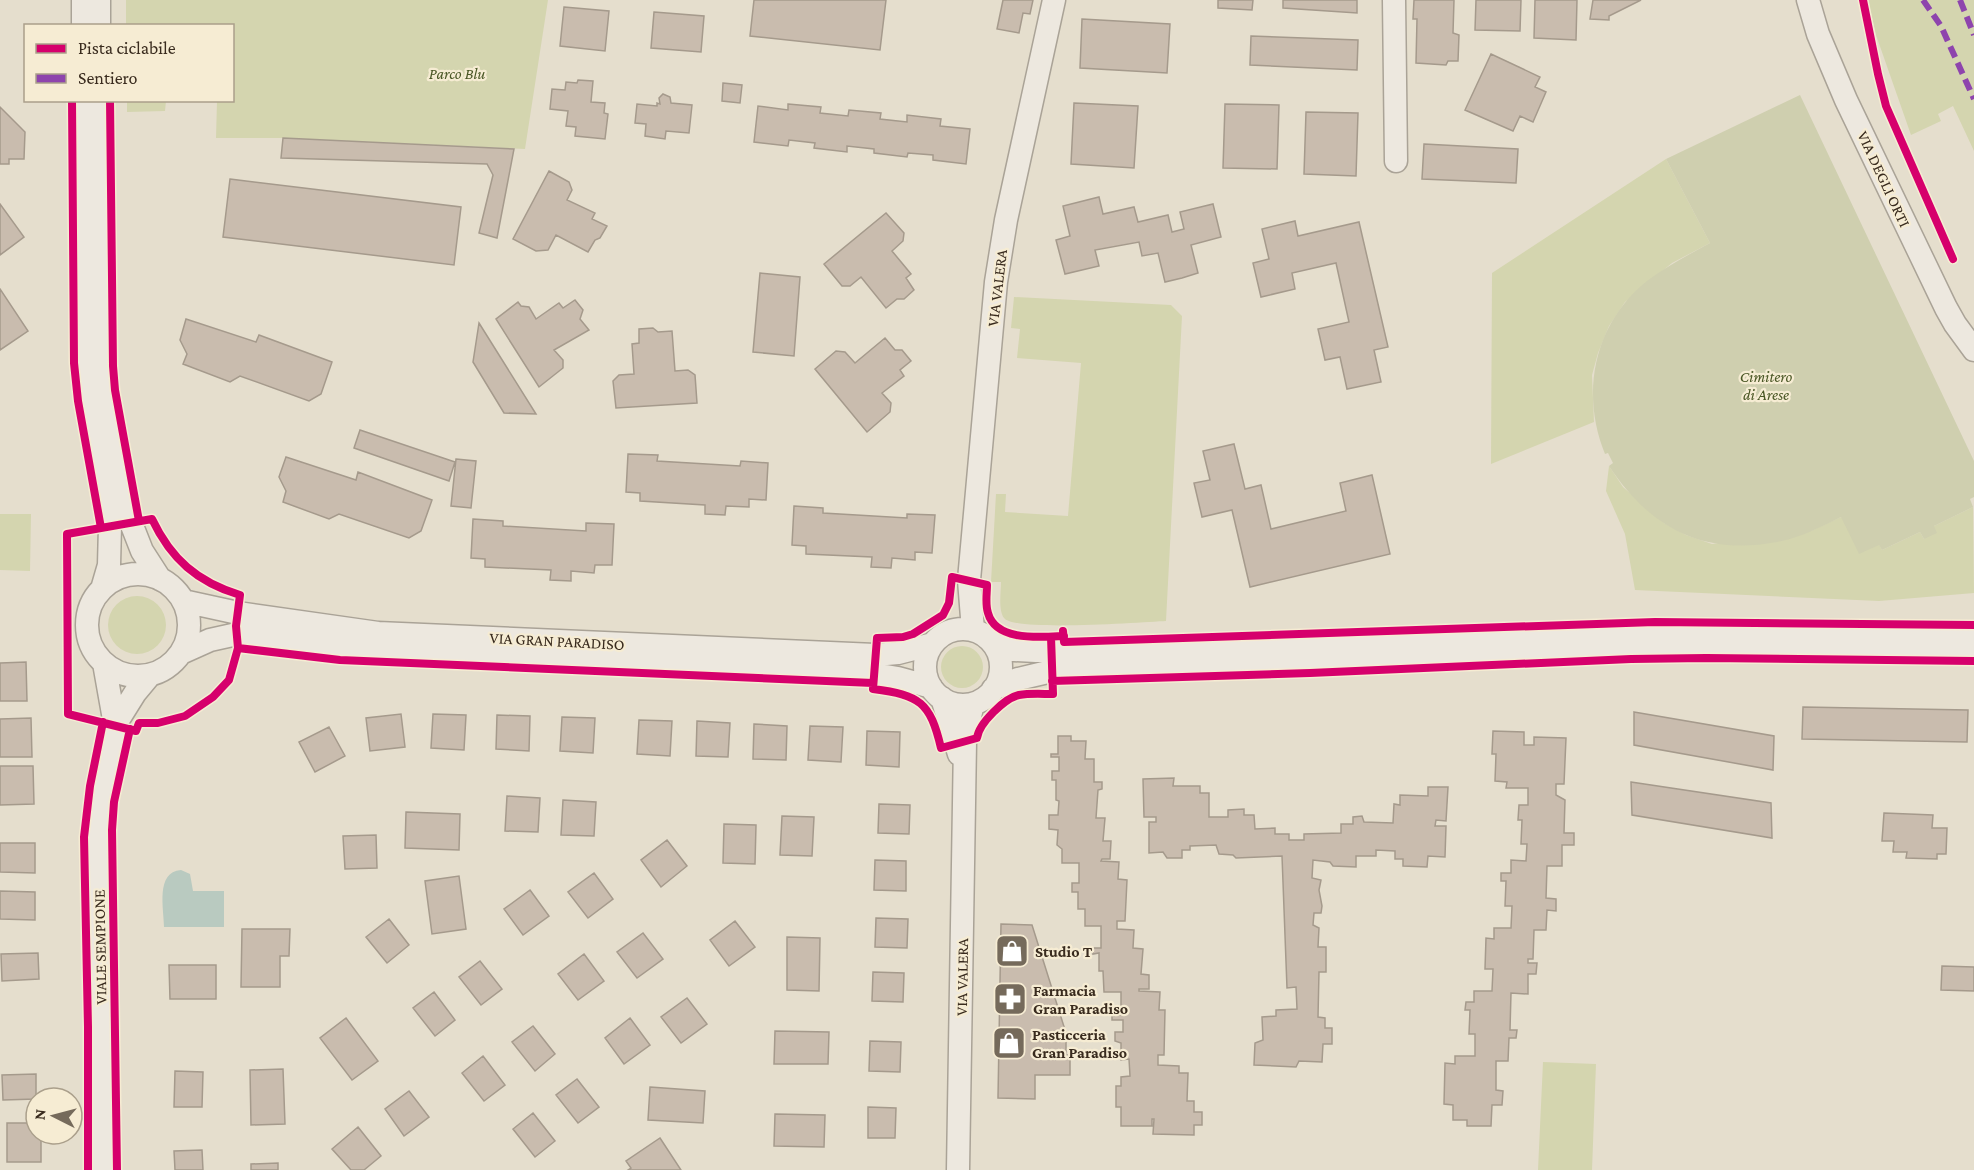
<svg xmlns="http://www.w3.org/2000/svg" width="1974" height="1170" font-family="'Crimson Pro',serif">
  <rect width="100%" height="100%" fill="#e5decd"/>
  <path fill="#d4d5af" d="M126 0H548L525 149 283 138H216L217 101 232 100V26L126 25Z
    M1868 0H1974V151L1953 106 1938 114 1941 121 1911 135 1876 35Z
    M127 101H166L165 111 127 112Z
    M1666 159 1710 243 1672 263 1625 302 1609 326 1598 353 1592 375 1594 422 1491 464 1492 273Z
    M1014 297 1171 305 1182 316 1166 621C1143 622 1014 632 1004 618 998 610 1001 592 1001 582H991L996 494H1006L1005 512 1068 516 1081 363 1017 358 1020 329 1011 328Z
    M1609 466 1623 487 1664 523 1686 535 1712 544 1811 531 1841 517 1879 544 1882 550 1920 532 1924 539 1934 526 1973 507 1974 593 1879 601 1635 590 1625 534 1606 491Z
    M0 514H31L30 571 0 570Z
    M108 625a29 29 0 1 1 58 0a29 29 0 1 1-58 0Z
    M941 667a21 21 0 1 1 42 0a21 21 0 1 1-42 0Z
    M1543 1062 1596 1064 1592 1170H1538Z"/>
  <path fill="#cfcfaf" d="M1800 95 1974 461V497L1970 499 1973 507 1934 526 1937 533 1924 539 1920 532 1882 550 1879 545 1859 554 1841 517C1821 527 1800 538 1777 542 1703 556 1650 528 1609 466L1613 463 1608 453 1605 454C1580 393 1594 323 1647 281 1667 266 1688 255 1710 243L1666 159Z"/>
  <path fill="#b9cac0" d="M181 870 190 874 193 891H224V927H164C164 909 155 872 181 870Z"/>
  <path fill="#c9bcae" stroke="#a59a8c" stroke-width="1.5" d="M754 0H886L880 50 750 36Z
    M1003 0H1033L1030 14 1023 13 1019 33 997 29Z
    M1218 0H1253L1252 10 1218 8Z
    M1283 0H1357V13L1283 8Z
    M1414 0H1454L1453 33 1459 35 1458 61H1448L1446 65 1416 63 1417 19H1413Z
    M1476 0H1521L1520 31 1475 30Z
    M1535 0H1577L1576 40 1534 38Z
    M1593 0H1641L1609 16V20L1590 19Z
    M564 7 609 11 605 51 560 46Z
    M654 12 704 16 701 52 651 48Z
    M1082 19 1170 24 1167 73 1080 68Z
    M1251 36 1358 40 1357 70 1250 65Z
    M1491 54 1540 77 1535 87 1546 92 1533 122 1520 116 1513 131 1465 110Z
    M578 80 593 81 591 102 605 103 604 113 608 114 605 139 575 136 576 127 566 126 568 111 550 109 552 89 565 90 566 82 577 83Z
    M723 83 742 85 740 103 722 101Z
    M663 94 670 97 671 103 692 105 689 133 666 131 665 139 645 136 646 124 635 123 637 104 657 106V103L660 104 659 98Z
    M1074 103 1138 106 1134 168 1071 164Z
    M788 104 821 107 820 113 848 116 849 110 881 113 880 119 907 122V115L941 119 940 126 970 129 966 164 933 160V155L908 153 907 157 874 153V149L847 146V152L814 148 815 143 789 140 788 146 754 142 758 106 788 110Z
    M1225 104 1279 105 1277 169 1223 168Z
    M0 107 25 132 24 159H9V164H0Z
    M1306 112 1358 113 1356 176 1304 174Z
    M283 138 514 149 497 238 479 233 493 175 487 164 281 158Z
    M1424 144 1518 149 1516 183 1422 179Z
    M549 171 569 182 572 190 567 200 595 213 592 219 607 226 600 238 595 240 588 252 556 235 548 250 536 251 513 239Z
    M230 179 461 207 454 265 223 237Z
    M1099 197 1103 214 1134 207 1138 222 1168 215 1172 232 1184 229 1180 212 1213 204 1221 237 1191 245 1198 273 1182 278 1165 282 1158 253 1142 256 1139 242 1095 250 1099 266 1065 274 1056 240 1070 236 1063 206Z
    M0 204 24 237 0 255Z
    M886 213 904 233 903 241 892 251 911 274 906 278 914 290 904 299H897L886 308 861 277 850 286H842L824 264Z
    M1295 221 1298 236 1359 222 1388 347 1374 350 1381 382 1347 389 1340 357 1325 360 1318 329 1349 322 1336 263 1292 273 1295 289 1261 297 1253 263 1269 259 1262 229Z
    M760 273 800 277 794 356 753 352Z
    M0 289 28 331 0 350Z
    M575 300 583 310 580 319 589 330 554 350 563 360V368L539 387 496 319 518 302 521 306 529 307 536 319 559 303 563 308Z
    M186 319 256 342 259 335 332 362 321 394 309 401 240 376 230 382 183 364 187 354 180 340Z
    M479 323 536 414 504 413 473 362Z
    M653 328 658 332 672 331 675 371 688 370 695 375 697 403 616 408 613 381 619 375 634 374 632 344 639 343V329Z
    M885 338 895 350H902L911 361 900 370 904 376 882 393 891 403 890 412 867 432 815 369 836 351 845 352 855 363Z
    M360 430 455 462 449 481 354 448Z
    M1234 444 1245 489 1261 485 1271 529 1346 511 1340 483 1372 475 1390 554 1250 587 1232 510 1202 517 1194 483 1210 480 1203 451Z
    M628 454 658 455 657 461 740 466 741 461 768 463 766 500 749 499V507L726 506 725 515 705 514V505L640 501V493L626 492Z
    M286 457 356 480 358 472 432 500 421 531 409 538 339 514 329 519 283 502 286 491 279 477Z
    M456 459 476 461 471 508 451 506Z
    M794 506 823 508V513L907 518V514L935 515 932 553 915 552V560L892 558 891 568 871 567 872 557 806 554V546L792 545Z
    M473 519 503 521V526L586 531V523L614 524 612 565H595L594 573 571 571V581L550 580 551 570 485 567V559L471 558Z
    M26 662 27 701H0V663Z
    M1803 707 1968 710 1967 742 1802 739Z
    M1634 712 1774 736 1773 770 1634 745Z
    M401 714 405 747 370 751 366 718Z
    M433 714 466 715 464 750 431 748Z
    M497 715 530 716 529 751 496 749Z
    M562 717 595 718 593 753 560 751Z
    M31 718 32 757H0V719Z
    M639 720 672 721 670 756 637 754Z
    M697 721 730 723 728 757 696 756Z
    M754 724 787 726 786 760 753 759Z
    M810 726 843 727 841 762 808 760Z
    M329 727 345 756 315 772 299 742Z
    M867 731 900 732 899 767 866 765Z
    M1493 731 1524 732V745H1534V737L1566 738 1564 784H1556V795L1565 800 1564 833H1574V845H1562V866H1547L1546 898 1556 899V911L1547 910 1546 930H1534L1533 959H1528V963H1537L1536 974H1528V994L1511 993 1510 1030H1517L1516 1038H1509L1508 1061H1496V1090L1503 1091 1502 1105H1492L1491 1126H1467V1120H1453V1105L1444 1104 1445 1063 1455 1064V1056H1475V1034H1469L1470 1010H1465L1466 1002H1474V991H1492L1493 969H1485L1486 938 1494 939V928H1511L1512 906H1505L1506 881H1501V873H1511V860L1526 861 1527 844H1521L1522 820H1518L1519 805H1528V788H1506L1507 782 1495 781 1496 754H1492Z
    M1058 736H1071V741H1086L1085 759H1094V782H1102V789L1098 790 1096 818H1105L1103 841H1111L1110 859H1102L1101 861 1119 862 1118 879 1127 880 1125 921H1117V929L1134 930 1133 948 1143 949 1141 974 1149 975V989H1139V991L1160 992 1159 1010H1165L1164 1055H1158V1065L1179 1066V1073H1188L1187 1101H1194V1112H1202V1125H1194V1135L1153 1134 1154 1119H1152V1126H1121V1107H1116V1086H1121V1077L1130 1076 1129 1059 1121 1060V1043L1115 1041V1032H1123V1020H1112V1015H1121V992H1104L1103 971H1099V953L1093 954V948H1101V926H1085V909H1078V892H1072V883H1079V863H1062V849L1057 845 1058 830 1049 829V815H1058L1059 801 1056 800V780H1052V771H1059V757H1051V754H1058Z
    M0 766H33L34 804 0 805Z
    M1174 778 1173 786H1200V793H1209V817H1228V810L1244 809V815H1254L1255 829 1275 828V834H1289V840H1304V834L1341 833V824H1353V817L1362 816 1364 822 1393 823 1394 804 1400 805V795L1428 796V787H1448L1446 821 1436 820 1435 826H1446L1445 857 1428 856 1427 867 1403 866V859H1395V851L1376 850V856H1356V867L1333 866 1330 862 1313 860 1312 878 1321 880 1319 890 1322 906 1321 913H1314L1313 925 1319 928 1318 947H1326V972H1319L1318 1017 1325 1018V1028H1332V1044H1323L1322 1062 1299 1061 1296 1067 1254 1065 1255 1043 1263 1040 1262 1017 1276 1016V1010L1297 1009 1296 987 1287 988 1282 856 1236 858 1233 855 1219 854 1216 845 1190 846V850H1182V858H1167L1163 852 1149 853V822H1156V817H1144L1143 779Z
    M1631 782 1771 803 1772 838 1632 815Z
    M507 796 540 798 538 832 505 831Z
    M563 800 596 802 594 836 561 835Z
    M879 804 910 805 909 834 878 833Z
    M406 812 460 814 459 850 405 848Z
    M1884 813 1933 815 1932 828H1947L1946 854H1937V859L1906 858 1907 852H1893L1894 841H1882Z
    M782 816 814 817 812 856 780 855Z
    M724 824 756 825 755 864 723 863Z
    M376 835 377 868 345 869 343 836Z
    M667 840 687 866 661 887 641 860Z
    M0 843H35V873L0 872Z
    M875 860 906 861V891L874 890Z
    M594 873 613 899 588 918 568 892Z
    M459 876 466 929 432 934 425 881Z
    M530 890 549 916 523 935 504 909Z
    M0 891 35 892V920L0 919Z
    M876 918 908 919 907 948 875 947Z
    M389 919 409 945 387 963 366 937Z
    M735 921 755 947 729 966 710 940Z
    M1001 924 1032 925 1066 1033V1055H1070V1075H1035V1099L998 1098Z
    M242 929H290L289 956H280V987H241Z
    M643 933 663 959 637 978 617 952Z
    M787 937 820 938 819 991 787 990Z
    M38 953 39 979 2 981 1 954Z
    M584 954 604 981 578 1000 558 974Z
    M480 961 502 989 481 1005 459 977Z
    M169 965H216V999H170Z
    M1942 966 1974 967V991L1941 990Z
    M873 972 904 973 903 1002 872 1001Z
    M434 992 455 1020 435 1036 413 1008Z
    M687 998 707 1024 681 1043 661 1017Z
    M346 1018 378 1061 352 1080 320 1038Z
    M630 1018 650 1045 624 1064 605 1038Z
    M533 1026 555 1054 535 1071 512 1042Z
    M775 1031 829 1032 828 1064H774Z
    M870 1041 901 1042 900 1072 869 1071Z
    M483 1056 505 1085 484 1101 462 1073Z
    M283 1069 285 1124 251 1125 250 1070Z
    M175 1071 203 1072 202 1107H174Z
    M36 1074V1099L3 1100 2 1075Z
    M577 1079 599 1107 578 1123 556 1095Z
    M650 1087 705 1091 703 1123 648 1120Z
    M409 1091 429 1117 404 1136 385 1109Z
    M868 1107 896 1108 895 1138H868Z
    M533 1113 555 1141 535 1157 513 1129Z
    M775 1114 825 1115 824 1147 774 1146Z
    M7 1123H36V1134H41V1162H7Z
    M358 1127 381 1156 364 1170H351L332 1149Z
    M660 1138 681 1170H628L631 1168 626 1161Z
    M202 1150 203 1170H175L174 1151Z
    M278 1163V1170H251V1164Z"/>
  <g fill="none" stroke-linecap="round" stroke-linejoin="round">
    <g stroke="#aaa397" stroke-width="25">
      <path id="minor" d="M83 0V26
        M99 0V26
        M1394 0 1396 161
        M1808 0 1818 34 1846 100 1946 308 1955 324 1974 350
        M84 100V334L86 382 110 526 109 565 102 589
        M100 100 102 316 103 364 108 403 131 523 142 551 160 579
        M87 625a51 51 0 1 1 102 0a51 51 0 1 1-102 0Z
        M183 601 238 613 378 633 875 655 898 653 933 644
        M925 667a38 38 0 1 1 76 0a38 38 0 1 1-76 0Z
        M973 630 969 580 996 282 1006 220 1054 0
        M994 645 1014 650 1036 651 1426 638 1704 632 1974 636
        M181 653 210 640 237 634 304 644 376 650 874 674 898 678 931 687
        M104 663 115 725
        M993 689 1018 679 1052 671 1664 650 1974 652
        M942 698 959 754
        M102 1170 98 828 103 787 115 725 135 693 150 675
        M958 1170 965 742 967 728 973 704"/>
    </g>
    <use href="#minor" stroke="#ede8df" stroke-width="22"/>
    <path stroke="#8e44ad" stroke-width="6" stroke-dasharray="12 6" stroke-linecap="butt" d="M1923 0 1941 26 1974 99
      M1960 0 1974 35"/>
    <g stroke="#f6ecd3" stroke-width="11">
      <path id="cycleway" d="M1863 0 1878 74 1886 106 1953 259
        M72 100 74 363 78 401 101 528
        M110 100 113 366 115 390 139 521
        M152 519C171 559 197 582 240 595L236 626 238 648 229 680 213 697 185 716 158 723H139L136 731 68 714 67 534Z
        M1063 631 1064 642 1655 622 1974 625
        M1051 637 1053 694C1042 694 1030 693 1019 695 1005 698 979 723 977 738L941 748C930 702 920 695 873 689L877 638 903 637 913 634 943 615 949 603 952 577 987 585C987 594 985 604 988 613 996 642 1041 637 1064 636
        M238 648 340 660 873 683
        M1052 681 1310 673 1631 659 1706 658 1974 661
        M88 1170V1027L84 837 90 786 103 722
        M117 1170 112 830 114 802 130 729"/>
    </g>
    <use href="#cycleway" stroke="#d6006c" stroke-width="8"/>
  </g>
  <defs>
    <g id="shop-square" transform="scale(1.725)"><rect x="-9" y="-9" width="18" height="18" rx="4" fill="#756a5b" stroke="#f6ecd3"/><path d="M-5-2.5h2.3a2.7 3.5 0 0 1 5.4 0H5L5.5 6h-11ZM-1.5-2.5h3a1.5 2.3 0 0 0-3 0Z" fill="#fff"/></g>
    <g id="pharmacy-square" transform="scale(1.725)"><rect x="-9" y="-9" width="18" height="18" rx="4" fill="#756a5b" stroke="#f6ecd3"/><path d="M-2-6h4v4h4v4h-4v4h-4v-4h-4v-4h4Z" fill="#fff"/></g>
  </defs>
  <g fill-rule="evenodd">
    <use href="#shop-square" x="1012" y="951"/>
    <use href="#pharmacy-square" x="1010" y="999"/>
    <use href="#shop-square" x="1009" y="1043"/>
  </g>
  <g text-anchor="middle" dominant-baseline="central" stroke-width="4.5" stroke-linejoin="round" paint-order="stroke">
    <g font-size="16" font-style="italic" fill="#495624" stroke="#f6ecd3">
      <text x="457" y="73">Parco Blu</text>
      <text x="1766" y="376">Cimitero<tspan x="1766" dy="18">di Arese</tspan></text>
    </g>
    <g font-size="16" fill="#392b1e" stroke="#f6ecd3">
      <text transform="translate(1884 179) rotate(65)">VIA DEGLI ORTI</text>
      <text transform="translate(997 288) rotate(-83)">VIA VALERA</text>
      <text transform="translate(557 641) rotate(3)">VIA GRAN PARADISO</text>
      <text transform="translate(100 947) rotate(-91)">VIALE SEMPIONE</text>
      <text transform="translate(962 977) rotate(-89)">VIA VALERA</text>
    </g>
    <g font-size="16" font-weight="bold" fill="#392b1e" stroke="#f6ecd3" text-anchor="start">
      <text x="1035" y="951">Studio T</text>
      <text x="1033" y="990">Farmacia<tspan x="1033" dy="18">Gran Paradiso</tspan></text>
      <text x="1032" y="1034">Pasticceria<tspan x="1032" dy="18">Gran Paradiso</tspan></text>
    </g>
  </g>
  <rect x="24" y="24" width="210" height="78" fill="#f6ecd3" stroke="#aa9f8b" stroke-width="1.5"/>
  <rect x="36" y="44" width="30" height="9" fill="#d6006c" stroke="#aa9f8b" stroke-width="1.5"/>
  <text x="78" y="54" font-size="18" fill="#392b1e">Pista ciclabile</text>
  <rect x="36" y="74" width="30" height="9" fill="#8e44ad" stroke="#aa9f8b" stroke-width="1.5"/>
  <text x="78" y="84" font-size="18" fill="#392b1e">Sentiero</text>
  <g transform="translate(54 1116) rotate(276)"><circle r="28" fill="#f6ecd3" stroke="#aa9f8b" stroke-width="1.5"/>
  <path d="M0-4.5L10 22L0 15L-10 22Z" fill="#756a5b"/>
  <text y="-9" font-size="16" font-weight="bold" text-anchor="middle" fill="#392b1e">N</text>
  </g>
</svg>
